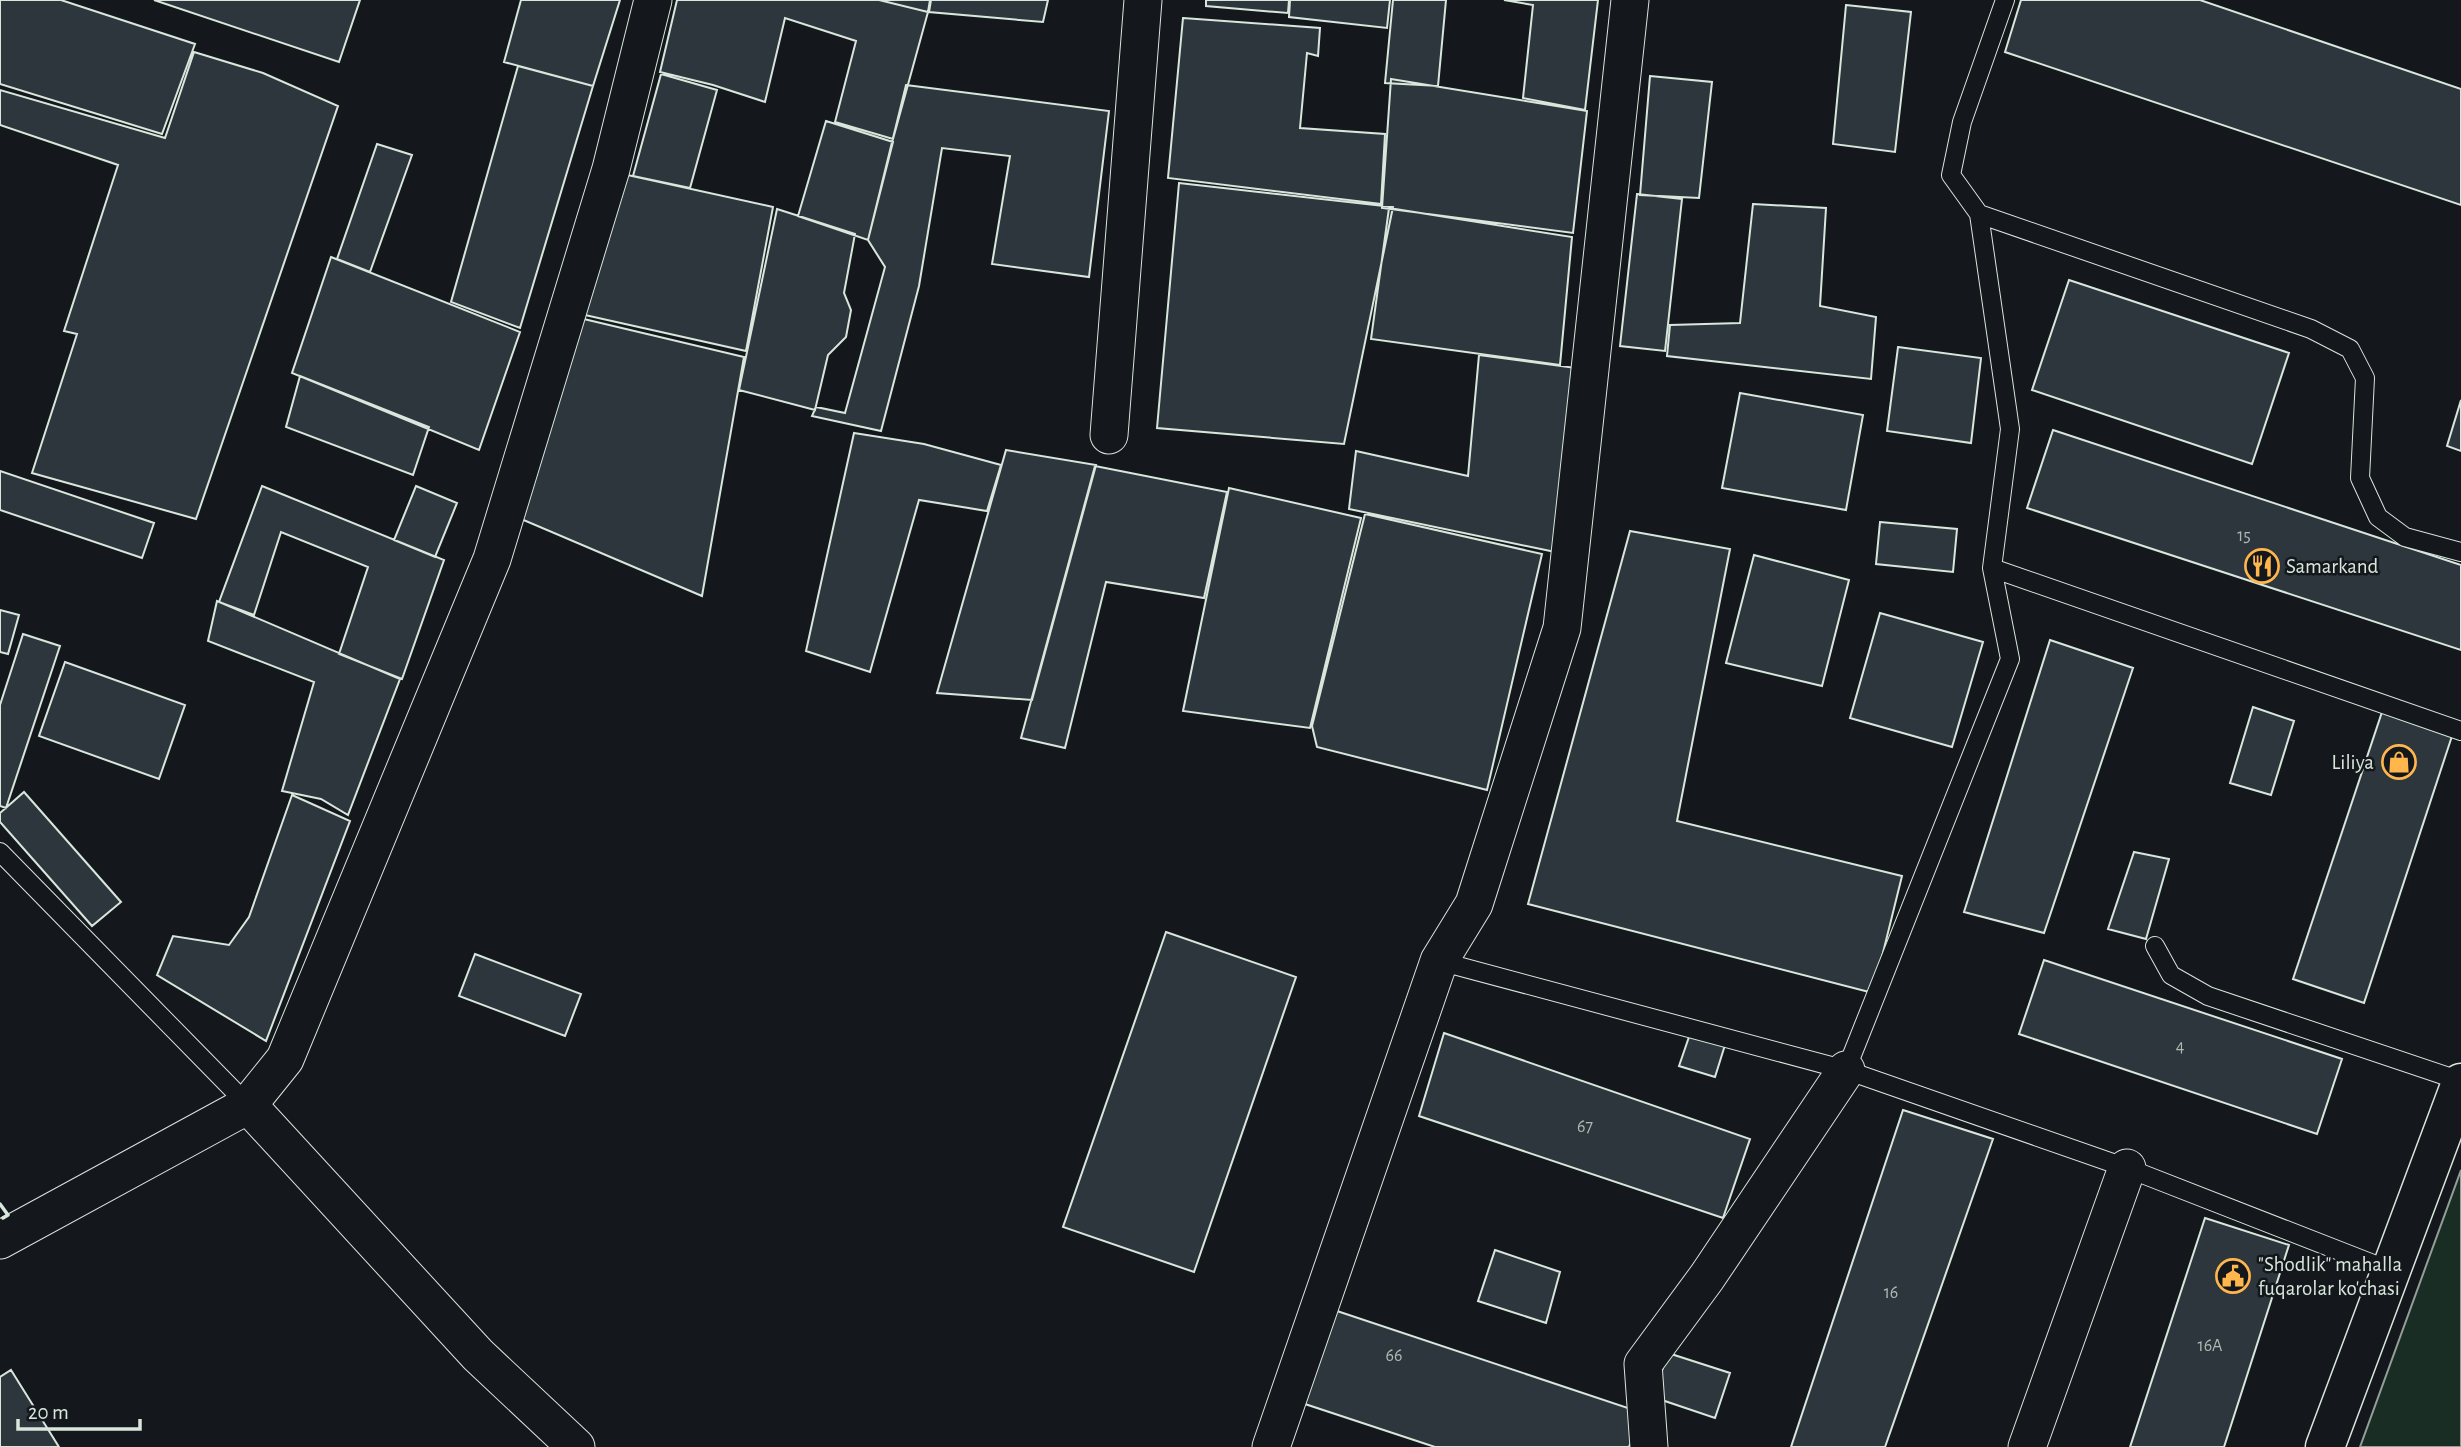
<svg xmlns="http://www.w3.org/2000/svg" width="2461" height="1447" font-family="'Alegreya Sans',sans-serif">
  <rect width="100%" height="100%" fill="#14181c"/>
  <path fill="#1a2d24" stroke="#939e99" stroke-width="2" d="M2461 1170V1447H2360Z"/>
  <path fill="#2c363c" stroke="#d8e6dc" stroke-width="2" d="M0 0H61L195 44 162 134 0 84Z
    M154 0H360L339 62Z
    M521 0H620L593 86 504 62Z
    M677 0H879L928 12 893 139 835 122 856 41 785 18 765 102 713 85 660 72Z
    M879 0H930L928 12Z
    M931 0H1048L1043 22 929 12Z
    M1206 0H1289L1288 13 1206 6Z
    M1290 0H1390L1387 28 1289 17Z
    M1393 0H1446L1438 86 1385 83Z
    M1504 0H1598L1585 110 1523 98 1533 5Z
    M2021 0H2200L2461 89V205L2005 52Z
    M1846 5 1911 12 1895 152 1833 144Z
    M1183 18 1320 28 1318 56 1307 53 1300 128 1385 134 1381 204 1168 178Z
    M194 52 263 73 338 106 196 519 32 473 77 334 64 331 118 165 0 125V90L165 138Z
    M518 66 593 86 520 328 451 302Z
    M661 74 717 90 690 188 633 176Z
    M1650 76 1712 82 1699 198 1640 195Z
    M1391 79 1587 111 1573 233 1382 208Z
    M906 85 1109 111 1089 277 992 264 1010 156 942 148 919 286 881 431 812 416 816 407 845 413 885 267 868 240Z
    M826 121 893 142 868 240 798 216Z
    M377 144 412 155 370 272 337 259Z
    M623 174 773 207 746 351 576 313Z
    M1179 183 1393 207 1344 444 1157 428Z
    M1637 194 1682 199 1665 351 1620 346Z
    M1753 204 1826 208 1820 306 1876 317 1871 379 1667 356 1670 325 1740 323Z
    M1389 208 1572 237 1560 365 1371 339Z
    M777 209 855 234 844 293 851 310 846 337 828 355 815 410 739 390Z
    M331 257 520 332 479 450 292 373Z
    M2069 280 2289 353 2252 464 2032 390Z
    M567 315 744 357 702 596 507 513Z
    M1898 347 1981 358 1971 443 1887 431Z
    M1479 355 1576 368 1560 553 1349 509 1356 451 1468 476Z
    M300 376 429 427 413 475 286 427Z
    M1740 393 1863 415 1846 510 1722 488Z
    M2461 400V451L2447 446Z
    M2053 430 2461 565V650L2027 508Z
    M854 433 924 444 1001 465 987 511 919 500 870 672 806 651Z
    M1006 450 1096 465 1032 700 937 693Z
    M1095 466 1227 492 1204 598 1106 582 1065 748 1021 738Z
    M0 471 154 523 142 558 0 510Z
    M262 486 444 560 402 679 339 654 368 567 281 532 254 615 219 602Z
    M416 486 457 503 435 557 394 540Z
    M1229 488 1361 518 1310 728 1183 711Z
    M1365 514 1542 554 1487 790 1317 747 1312 726Z
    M1880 522 1957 529 1953 572 1876 564Z
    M1630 531 1730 549 1677 821 1902 876 1873 993 1528 904Z
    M1754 555 1849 580 1822 686 1726 663Z
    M217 601 400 679 348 815 321 799 282 791 314 682 208 641Z
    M0 610 19 615 8 654 0 652Z
    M1880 613 1983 642 1952 747 1850 718Z
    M23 634 60 646 6 808 0 806V705Z
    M2050 640 2133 668 2044 933 1964 912Z
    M65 662 185 705 159 779 39 736Z
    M2384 706 2454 730 2364 1003 2293 979Z
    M2253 707 2294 721 2271 795 2230 783Z
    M24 792 121 902 92 926 0 822V813Z
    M292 795 350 821 266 1041 157 975 173 936 229 945 249 917Z
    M2134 852 2169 859 2146 939 2108 929Z
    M1166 932 1296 977 1194 1272 1063 1227Z
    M475 954 581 994 565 1036 459 996Z
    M2044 960 2342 1059 2317 1134 2019 1034Z
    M1444 1033 1750 1139 1723 1218 1419 1116Z
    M1690 1034 1725 1045 1715 1077 1679 1066Z
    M1903 1110 1993 1139 1885 1447H1791Z
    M2205 1218 2289 1245 2224 1447H2130Z
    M1495 1250 1560 1272 1546 1323 1478 1301Z
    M1331 1309 1643 1413 1629 1447H1435L1302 1403Z
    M1668 1353 1730 1373 1715 1418 1653 1397Z
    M11 1370 59 1447H0V1377Z"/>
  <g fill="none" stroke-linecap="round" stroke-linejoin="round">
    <g stroke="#d8e6dc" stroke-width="20">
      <path id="lane" d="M2005 0 1962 122 1951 175 1979 214 2311 329 2350 349 2365 378 2360 478 2378 517 2405 537 2461 552
        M1979 214 2010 429 1992 568 2010 659 1846 1070 2127 1168 2391 1271
        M1992 568 2461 731
        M0 852 248 1105
        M2155 946 2171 975 2208 996 2461 1081
        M1439 961 1846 1070"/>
    </g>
    <g stroke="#d8e6dc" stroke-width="39">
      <path id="street" d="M1109 435 1143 0
        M248 1105 478 1355 576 1447
        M0 1240 248 1105 285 1059 492 559 611 169 653 0
        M1271 1447 1439 961 1474 904 1562 628 1630 0
        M1649 1447 1643 1364 1707 1277 1846 1070
        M2027 1447 2127 1168"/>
    </g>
    <g stroke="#d8e6dc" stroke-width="41">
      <path id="secondary" d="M2325 1447 2461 1083"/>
    </g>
    <use href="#lane" stroke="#14181c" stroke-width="18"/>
    <use href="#street" stroke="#14181c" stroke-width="37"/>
    <use href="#secondary" stroke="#14181c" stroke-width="38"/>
    <path stroke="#d8e6dc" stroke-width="3.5" d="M0 1204 8 1215 3 1218"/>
  </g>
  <defs>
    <g id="restaurant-ring" transform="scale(1.75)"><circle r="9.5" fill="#14181c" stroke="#ffb74d" stroke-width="1.5"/><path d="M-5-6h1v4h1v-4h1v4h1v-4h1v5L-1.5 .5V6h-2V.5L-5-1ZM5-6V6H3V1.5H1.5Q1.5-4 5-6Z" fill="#ffb74d"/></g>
    <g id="shop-ring" transform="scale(1.75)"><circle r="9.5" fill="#14181c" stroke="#ffb74d" stroke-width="1.5"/><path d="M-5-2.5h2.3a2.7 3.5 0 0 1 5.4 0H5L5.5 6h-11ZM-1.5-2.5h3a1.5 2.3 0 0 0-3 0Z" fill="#ffb74d"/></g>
    <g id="civic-ring" transform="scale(1.75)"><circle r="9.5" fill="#14181c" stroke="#ffb74d" stroke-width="1.5"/><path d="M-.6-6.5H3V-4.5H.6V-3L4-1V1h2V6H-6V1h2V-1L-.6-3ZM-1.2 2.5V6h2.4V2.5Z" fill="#ffb74d"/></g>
  </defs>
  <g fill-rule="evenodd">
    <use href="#restaurant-ring" x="2262" y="566"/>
    <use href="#shop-ring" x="2399" y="762"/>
    <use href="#civic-ring" x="2233" y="1276"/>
  </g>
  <g text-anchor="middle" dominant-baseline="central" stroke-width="5" stroke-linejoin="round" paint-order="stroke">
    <g font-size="18" fill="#adbab4">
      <text x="2244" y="536">15</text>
      <text x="2180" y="1047">4</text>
      <text x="1585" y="1127">67</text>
      <text x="1891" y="1293">16</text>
      <text x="2210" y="1346">16A</text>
      <text x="1394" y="1356">66</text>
    </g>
    <g font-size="21" fill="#d8e6dc" stroke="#14181c" text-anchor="start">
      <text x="2286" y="566">Samarkand</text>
      <text x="2374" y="762" text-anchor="end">Liliya</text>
      <text x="2258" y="1264">"Shodlik" mahalla<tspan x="2258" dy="24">fuqarolar ko'chasi</tspan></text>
    </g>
  </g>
  <path d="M18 1419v10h122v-10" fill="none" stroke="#d8e6dc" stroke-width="3.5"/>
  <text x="28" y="1419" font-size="21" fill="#d8e6dc" stroke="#14181c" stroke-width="5" paint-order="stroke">20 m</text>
</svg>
